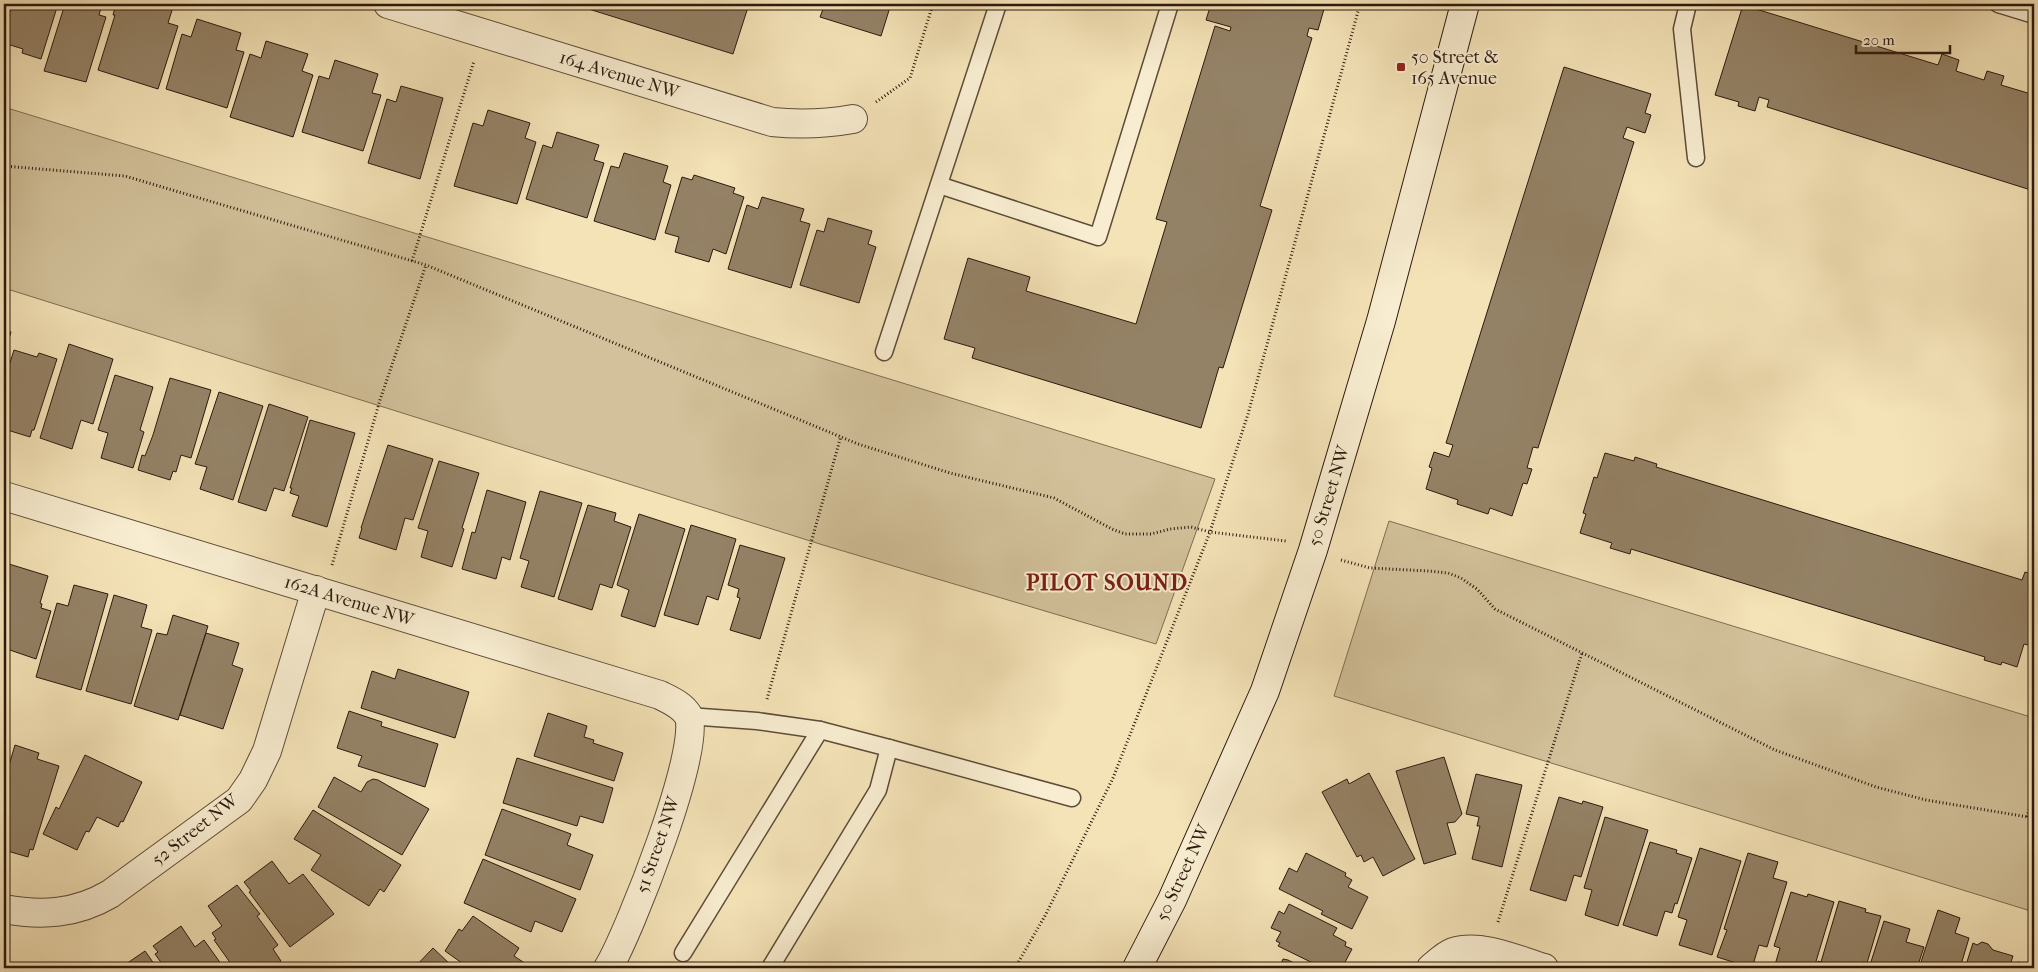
<svg xmlns="http://www.w3.org/2000/svg" width="2038" height="972" font-family="'IM FELL French Canon',serif">
  <style>
    .green { fill: #d2c19a; stroke: #7f6d54 }
    .building { fill: #948266; stroke: #2c190e }
    .lines { fill: none; stroke-linecap: round; stroke-linejoin: round }
    .lane-casing { stroke: #5e4c38; stroke-width: 19 }
    .street-casing { stroke: #5e4c38; stroke-width: 30 }
    .secondary-casing { stroke: #2c190e; stroke-width: 30 }
    .path { stroke: #2c190e; stroke-width: 3; stroke-dasharray: 1 2.5; stroke-linecap: butt }
    .lane { stroke: #f8edd0; stroke-width: 16 }
    .street { stroke: #f8edd0; stroke-width: 28 }
    .secondary { stroke: #f8edd0; stroke-width: 28 }
    .poi-dot { fill: #8f2418; stroke: #f8edd0; stroke-width: 2 }
    .labels { text-anchor: middle; dominant-baseline: central; stroke-width: 4; stroke-linejoin: round; paint-order: stroke }
    .poi-label { font-size: 18px; fill: #2c190e; stroke: #f8edd0; text-anchor: start }
    .street-label { font-size: 18px; fill: #2c190e; stroke: #f8edd0 }
    .district-label { font-size: 22px; font-weight: bold; letter-spacing: 1px; fill: #7a1f14; stroke: #f8edd0 }
  </style>
  <rect width="100%" height="100%" fill="#f4e3b7"/>
  <filter id="stains"><feTurbulence type="fractalNoise" baseFrequency=".004" numOctaves="4"/><feColorMatrix values="0 0 0 0 .2 0 0 0 0 .09 0 0 0 0 .02 0 0 0 .5 -.17"/></filter>
  <radialGradient id="worn" r=".72"><stop offset=".6" stop-color="#630" stop-opacity="0"/><stop offset="1" stop-color="#630" stop-opacity=".3"/></radialGradient>
  <!-- green -->
  <g class="green">
    <polygon points="4,107 1215,479 1156,644 823,545 4,288"/>
    <polygon points="1389,521 2034,718 2034,912 1334,696"/>
  </g>
  <!-- building -->
  <g class="building">
    <polygon points="12,4 58,4 41,59 22,53 23,49 4,43 4,31"/>
    <polygon points="65,4 102,4 99,15 106,17 86,82 44,71"/>
    <polygon points="116,4 162,4 173,7 168,23 178,26 158,89 98,70 115,15 113,15"/>
    <polygon points="580,4 749,4 733,54 579,6"/>
    <polygon points="825,4 891,4 881,36 820,17"/>
    <polygon points="1211,4 1308,4 1324,9 1318,30 1309,28 1307,36 1312,38 1260,206 1272,210 1223,368 1219,367 1201,428 972,358 975,348 944,339 968,258 1030,277 1026,291 1136,324 1167,222 1156,219 1215,26 1230,31 1231,27 1206,20"/>
    <polygon points="1743,5 1938,65 1942,54 1959,60 1956,71 1984,80 1987,71 2004,76 2001,85 2031,94 2034,83 2034,191 1767,107 1769,100 1759,97 1755,111 1738,106 1739,102 1715,95"/>
    <polygon points="197,19 241,33 236,50 244,52 227,108 166,89 182,34 191,37"/>
    <polygon points="266,41 308,54 302,71 313,75 293,137 230,117 250,54 261,58"/>
    <polygon points="335,60 378,74 372,93 381,95 363,151 302,132 319,76 329,79"/>
    <polygon points="1564,67 1651,94 1645,113 1651,115 1645,133 1627,127 1623,138 1634,142 1538,448 1533,447 1527,468 1532,469 1527,484 1523,483 1512,516 1490,508 1488,514 1457,504 1458,500 1426,489 1432,468 1429,467 1434,452 1449,457 1453,445 1446,443"/>
    <polygon points="401,86 443,98 420,179 368,163 387,99 396,102"/>
    <polygon points="488,110 530,123 525,138 536,142 517,204 454,186 473,123 483,126"/>
    <polygon points="557,132 599,145 594,160 604,163 587,218 526,199 543,145 552,148"/>
    <polygon points="624,153 668,166 663,182 671,185 655,240 594,221 611,166 619,168"/>
    <polygon points="694,175 735,188 733,193 744,197 726,254 713,249 709,262 675,252 679,237 665,233 682,177 692,180"/>
    <polygon points="762,197 804,209 800,221 810,224 791,288 728,269 747,205 758,209"/>
    <polygon points="828,218 872,231 868,244 876,247 859,303 800,285 817,230 824,232"/>
    <polygon points="4,329 11,332 4,356"/>
    <polygon points="69,344 113,359 93,424 81,420 72,449 40,438"/>
    <polygon points="14,350 37,357 39,353 57,359 34,430 32,430 30,437 4,429 4,419 8,405 4,403 4,382"/>
    <polygon points="115,375 153,387 140,430 144,432 133,468 101,458 108,433 98,430"/>
    <polygon points="170,378 211,390 191,458 181,455 176,472 173,471 170,480 138,470 142,455 145,456 153,435"/>
    <polygon points="219,392 263,406 233,500 200,489 207,467 195,464"/>
    <polygon points="269,404 308,417 284,491 274,488 266,511 238,502"/>
    <polygon points="310,420 355,433 327,527 292,516 299,496 290,493 292,488 290,488"/>
    <polygon points="388,445 433,459 413,520 405,518 396,550 359,538 362,528 361,528"/>
    <polygon points="1605,453 1634,461 1635,457 1657,464 1656,467 2022,580 2025,572 2034,575 2034,623 2028,645 2024,644 2017,667 2002,662 2001,665 1984,660 1985,657 1631,549 1630,554 1610,548 1612,543 1580,533 1586,514 1583,513 1594,477 1597,478"/>
    <polygon points="439,461 479,473 462,528 464,529 452,567 421,557 428,531 418,528"/>
    <polygon points="487,490 526,502 510,560 502,557 496,579 462,569 472,532 475,533"/>
    <polygon points="540,491 582,503 554,597 521,587 529,561 520,558"/>
    <polygon points="588,505 616,513 614,521 631,527 612,588 600,584 592,610 558,599"/>
    <polygon points="639,514 685,529 655,627 621,616 629,590 617,585"/>
    <polygon points="691,525 736,539 718,600 707,596 698,625 664,615"/>
    <polygon points="740,545 785,558 760,639 730,630 740,598 737,597 739,589 728,585"/>
    <polygon points="9,564 48,576 40,603 42,604 41,608 51,611 36,659 4,648 4,613 7,604 4,603 4,581"/>
    <polygon points="74,585 108,594 81,690 36,677 57,603 68,606"/>
    <polygon points="114,595 147,605 141,627 152,630 131,704 86,691"/>
    <polygon points="173,615 208,626 178,720 134,706 157,633 167,635"/>
    <polygon points="206,633 239,643 232,665 243,669 223,729 180,715"/>
    <polygon points="398,669 469,692 455,738 361,708 372,671 395,679"/>
    <polygon points="349,711 382,722 381,726 438,744 425,787 358,766 362,756 337,748"/>
    <polygon points="548,713 587,726 584,737 594,740 593,743 623,753 614,781 534,756"/>
    <polygon points="15,745 39,753 37,759 59,766 33,850 30,849 28,857 4,850 4,782"/>
    <polygon points="85,755 142,782 123,822 121,821 118,827 97,817 89,832 86,831 77,850 43,834 56,807 59,809"/>
    <polygon points="1444,757 1462,814 1455,822 1447,823 1456,854 1424,864 1396,771"/>
    <polygon points="517,758 613,788 603,823 580,816 577,826 503,803"/>
    <polygon points="1369,773 1415,859 1383,876 1373,857 1364,862 1361,855 1357,857 1322,792 1347,779 1349,784"/>
    <polygon points="1476,774 1522,785 1502,867 1472,859 1480,826 1477,826 1479,817 1466,814"/>
    <polygon points="334,777 361,792 367,782 373,779 378,780 429,809 402,855 318,807"/>
    <polygon points="1559,797 1582,804 1583,801 1603,807 1581,877 1574,875 1566,901 1530,890"/>
    <polygon points="502,809 571,834 567,845 593,855 580,890 485,855"/>
    <polygon points="313,810 401,865 384,892 380,889 369,906 311,870 321,855 294,839"/>
    <polygon points="1605,817 1648,830 1618,926 1585,915 1592,890 1584,888"/>
    <polygon points="1650,842 1677,850 1676,853 1692,858 1677,904 1675,903 1672,913 1665,911 1657,936 1623,925"/>
    <polygon points="1700,848 1741,861 1712,955 1679,945 1687,920 1678,917"/>
    <polygon points="1306,853 1346,873 1345,876 1352,880 1348,887 1368,897 1352,929 1321,914 1323,911 1279,889 1289,868 1297,872"/>
    <polygon points="1748,853 1778,862 1773,878 1787,882 1767,947 1759,945 1752,968 1717,957 1727,930 1724,929"/>
    <polygon points="483,859 576,899 562,932 535,921 531,932 464,903"/>
    <polygon points="272,861 289,884 303,874 334,914 290,947 249,892 251,891 244,882"/>
    <polygon points="237,885 260,914 257,916 278,945 273,949 281,961 271,968 259,968 254,962 245,968 234,968 214,940 216,939 212,933 222,926 208,906"/>
    <polygon points="1791,892 1807,897 1808,894 1834,902 1814,968 1774,968 1780,948 1774,946"/>
    <polygon points="1839,901 1866,909 1865,912 1881,916 1867,963 1863,962 1862,968 1816,968 1818,961 1821,962"/>
    <polygon points="1289,904 1337,928 1333,935 1346,942 1345,946 1352,949 1342,968 1323,968 1278,946 1280,943 1276,941 1281,932 1271,928 1279,911 1284,914"/>
    <polygon points="1938,910 1960,918 1955,933 1969,938 1960,968 1919,968"/>
    <polygon points="473,916 519,948 514,956 532,968 469,968 445,951 459,929 462,931"/>
    <polygon points="1884,921 1910,929 1906,942 1924,947 1917,968 1869,968"/>
    <polygon points="181,926 195,947 204,940 224,968 165,968 155,954 158,952 153,946"/>
    <polygon points="1982,942 1988,944 1993,950 2013,956 2009,968 1965,968 1973,943 1977,945"/>
    <polygon points="433,948 454,968 414,968"/>
    <polygon points="145,951 157,968 120,968"/>
    <polygon points="1283,959 1288,960 1304,968 1279,968"/>
    <polygon points="2018,962 2034,967 2034,968 2015,968"/>
  </g>
  <g class="lines">
    <defs>
      <g id="lane">
        <polyline points="1688,4 1682,29 1696,158"/>
        <polyline points="1998,4 2034,15"/>
        <polyline points="939,185 1098,237 1170,4"/>
        <polyline points="884,352 998,4"/>
        <polyline points="688,716 757,721 820,730 889,748 878,790 770,968"/>
        <polyline points="889,748 1072,798"/>
        <polyline points="683,953 820,730"/>
      </g>
      <g id="street">
        <path d="M388 4 772 122C801 125 825 124 853 119"/>
        <path d="M4 496 660 695C670 700 682 705 688 715 704 744 628 936 608 968"/>
        <path d="M4 909C42 916 76 914 110 894L239 800 253 780 267 751 316 590"/>
        <path d="M1431 968C1437 963 1445 955 1453 952 1482 943 1517 960 1544 968"/>
      </g>
      <polyline id="secondary" points="1137,968 1172,900 1265,691 1313,550 1381,321 1465,4"/>
    </defs>
    <!-- lane casing -->
    <use href="#lane" class="lane-casing"/>
    <!-- street casing -->
    <use href="#street" class="street-casing"/>
    <!-- secondary casing -->
    <use href="#secondary" class="secondary-casing"/>
    <!-- path -->
    <g class="path">
      <polyline points="876,102 910,78 933,4"/>
      <polyline points="4,166 125,176 426,265 858,444 950,473 1054,498 1112,529 1125,534 1151,534 1170,529 1191,527 1210,532 1286,541"/>
      <polyline points="412,261 474,61"/>
      <polyline points="1341,560 1370,568 1429,571 1448,573 1461,578 1477,589 1495,609 1775,750 1876,787 1926,800 2034,818"/>
      <polyline points="332,565 380,400 426,265"/>
      <polyline points="767,699 841,436"/>
      <polyline points="2027,817 2034,793"/>
      <polyline points="1498,922 1582,653"/>
      <polyline points="1015,968 1046,914 1113,778 1210,532 1248,414 1360,4"/>
    </g>
    <!-- lane -->
    <use href="#lane" class="lane"/>
    <!-- street -->
    <use href="#street" class="street"/>
    <!-- secondary -->
    <use href="#secondary" class="secondary"/>
  </g>
  <!-- markers -->
  <rect class="poi-dot" x="1396" y="62" width="10" height="10" rx="2.5"/>
  <g class="labels">
    <!-- poi labels -->
    <g class="poi-label">
      <text x="1411" y="57">50 Street &amp;<tspan x="1411" dy="21">165 Avenue</tspan></text>
    </g>
    <!-- street labels -->
    <g class="street-label">
      <text transform="translate(619 75) rotate(17)">164 Avenue NW</text>
      <text transform="translate(1329 496) rotate(-73)">50 Street NW</text>
      <text transform="translate(349 601) rotate(17)">162A Avenue NW</text>
      <text transform="translate(195 830) rotate(-38)">52 Street NW</text>
      <text transform="translate(658 845) rotate(-71)">51 Street NW</text>
      <text transform="translate(1183 873) rotate(-65)">50 Street NW</text>
    </g>
    <!-- district labels -->
    <g class="district-label">
      <text x="1107" y="583">PILOT SOUND</text>
    </g>
  </g>
  <!-- margin -->
  <rect width="2038" height="972" fill="none" stroke="#f4e3b7" stroke-width="20"/>
  <rect x="5" y="5" width="2028" height="962" fill="none" stroke="#2c190e" stroke-width="2.5"/>
  <rect x="10" y="10" width="2018" height="952" fill="none" stroke="#2c190e"/>
  <!-- scale -->
  <path d="M1856 45v8h94v-8" fill="none" stroke="#2c190e" stroke-width="2.5"/>
  <text x="1863" y="45" font-size="15" fill="#2c190e" stroke="#f8edd0" stroke-width="4" paint-order="stroke">20 m</text>
  <rect width="100%" height="100%" filter="url(#stains)"/>
  <rect width="100%" height="100%" fill="url(#worn)"/>
</svg>
